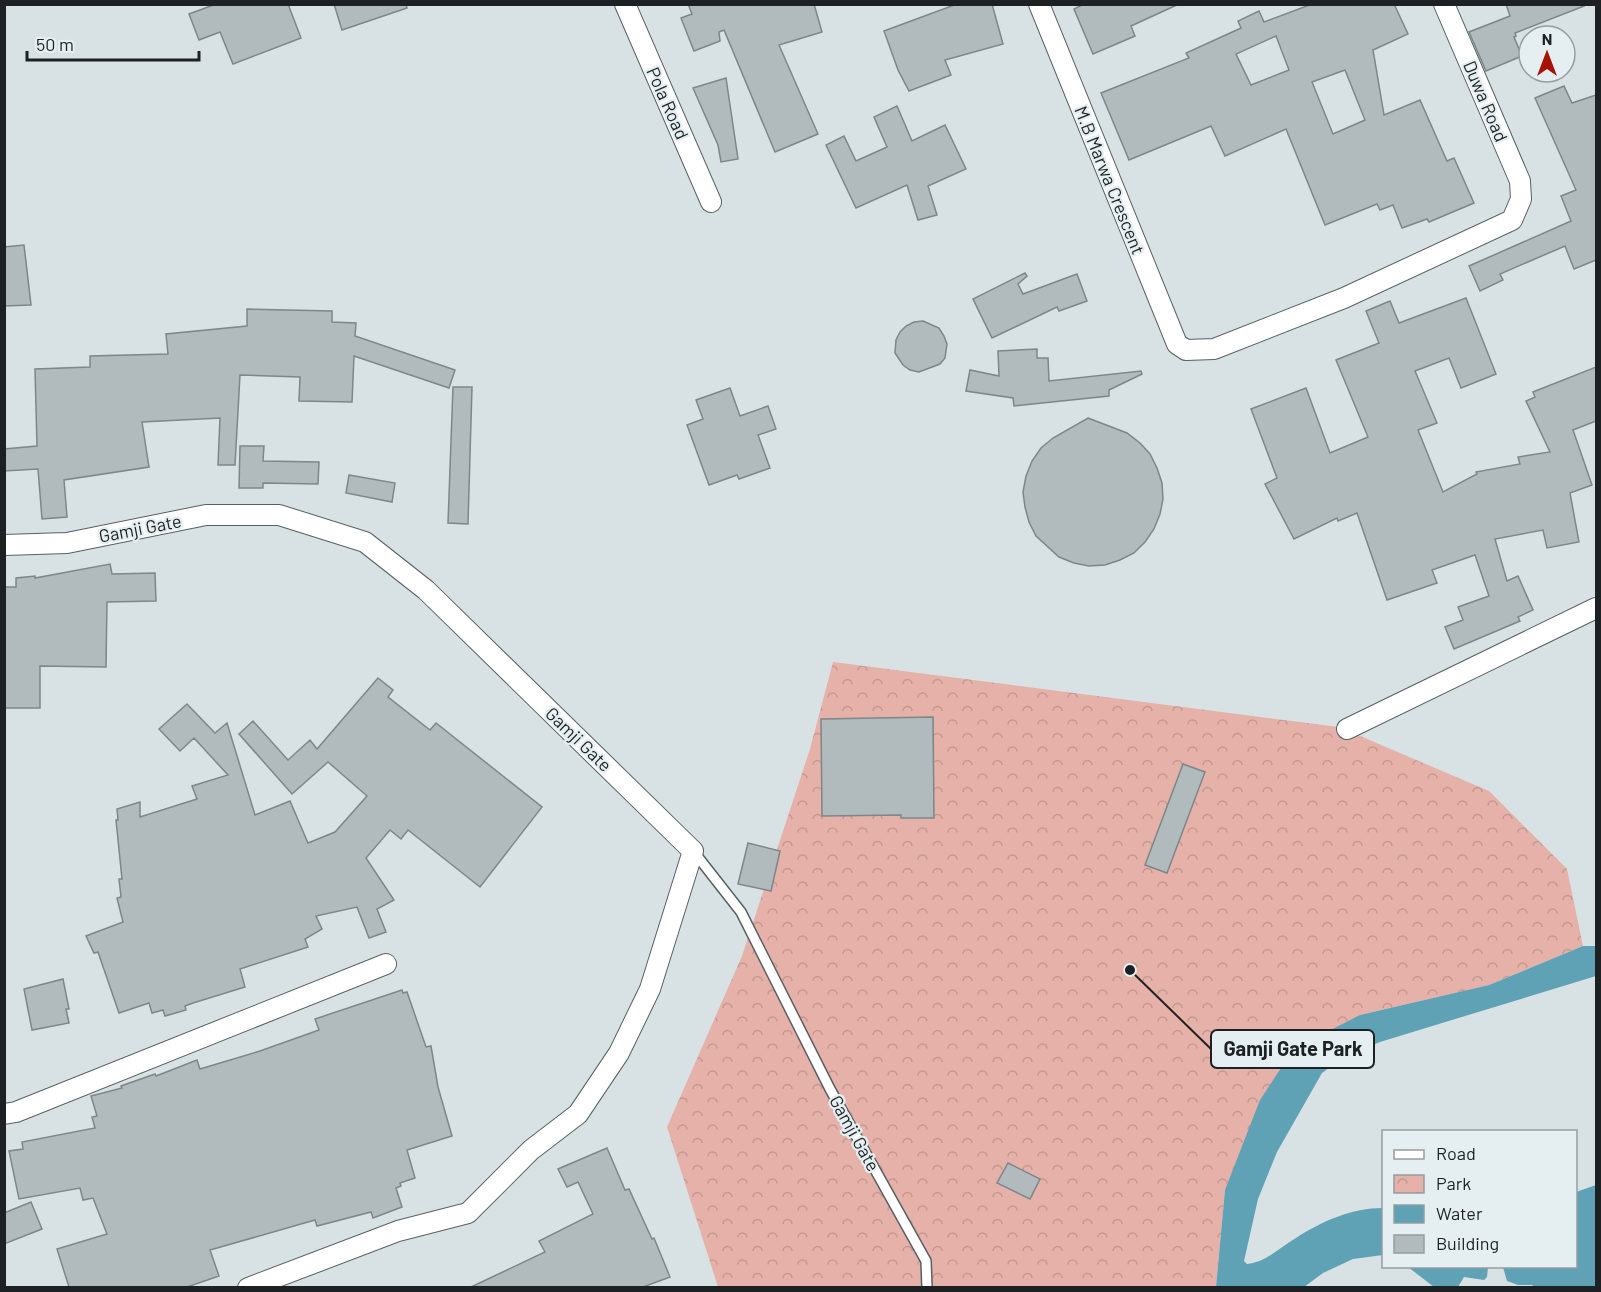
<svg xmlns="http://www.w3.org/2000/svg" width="1601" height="1292" font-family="Barlow,sans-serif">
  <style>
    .park { fill: url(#park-crowns) }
    .water { fill: #5fa2b5 }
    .building { fill: #b1bbbe; stroke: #7d8689; stroke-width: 1.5; fill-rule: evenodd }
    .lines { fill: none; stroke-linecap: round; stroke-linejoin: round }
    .lane-casing { stroke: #586063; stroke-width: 12 }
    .street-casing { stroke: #586063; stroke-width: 22 }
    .lane { stroke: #fff; stroke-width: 9 }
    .street { stroke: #fff; stroke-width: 20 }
    .labels { text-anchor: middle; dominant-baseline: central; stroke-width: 4.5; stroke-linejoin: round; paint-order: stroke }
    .street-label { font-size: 18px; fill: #1e2123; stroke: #e5eff2 }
    .leader { fill: none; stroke: #1e2123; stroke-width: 2 }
    .callout-dot { fill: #1e2123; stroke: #e5eff2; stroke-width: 2 }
    .callout { fill: #e5eff2; stroke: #1e2123; stroke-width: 2 }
    .callout-label { font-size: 20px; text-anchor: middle; font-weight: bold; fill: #1e2123 }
  </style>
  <defs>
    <pattern id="park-crowns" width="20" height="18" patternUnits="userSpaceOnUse" patternTransform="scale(1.5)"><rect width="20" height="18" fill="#e5b1a8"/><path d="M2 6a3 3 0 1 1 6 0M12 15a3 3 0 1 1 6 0" fill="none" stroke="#c49890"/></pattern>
  </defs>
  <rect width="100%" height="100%" fill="#d8e2e5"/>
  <!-- park -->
  <polygon class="park" points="833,662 1339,727 1489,791 1567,869 1583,946 1489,985 1360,1015 1225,1190 1216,1287 718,1287 667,1127 742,956 810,749"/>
  <!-- water -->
  <g class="water">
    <path d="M1583 946H1596V976L1380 1042 1344 1057 1322 1073 1277 1152 1258 1199 1244 1261 1247 1264C1266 1262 1279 1248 1296 1238 1322 1221 1352 1208 1383 1208V1255L1353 1259 1323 1273 1304 1287H1216L1225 1190 1260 1100 1283 1065 1309 1041 1360 1015 1489 985Z"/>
    <polygon points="1596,1185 1596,1287 1534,1287 1532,1285 1518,1285 1507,1281 1503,1267 1576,1266 1576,1192"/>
    <polygon points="1488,1267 1487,1277 1484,1280 1464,1277 1458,1287 1434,1287 1408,1267"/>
  </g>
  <!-- building -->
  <g class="building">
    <polygon points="216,4 288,4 301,38 233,64 220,32 199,40 189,14"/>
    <polygon points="334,4 406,4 407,8 342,30"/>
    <polygon points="688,4 814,4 822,32 779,45 818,134 775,152 724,30 719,32 720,41 694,51 681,18 692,14"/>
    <polygon points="957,4 992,4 1003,44 945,60 951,75 909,91 898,70 884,31"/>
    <polygon points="1084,4 1179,4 1131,26 1135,36 1093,54 1074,9"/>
    <path d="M1312 4H1394L1408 34 1373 50 1384 115 1420 100 1447 161 1454 158 1474 203 1429 222 1427 219 1402 228 1393 205 1380 210 1377 204 1325 225 1286 129 1225 156 1211 126 1129 160 1101 93 1189 58 1186 53 1241 28 1238 21 1259 11 1264 22ZM1276 36 1289 70 1251 85 1236 54ZM1345 70 1365 120 1333 134 1312 82Z"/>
    <polygon points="1506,4 1583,4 1584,6 1515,33 1516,36 1514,37 1522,56 1486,71 1469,32 1510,16"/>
    <polygon points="726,78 738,159 721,162 718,145 693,88"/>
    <polygon points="1564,86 1572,103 1596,95 1596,260 1574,269 1565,246 1500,274 1503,280 1480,291 1469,266 1571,221 1561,196 1576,190 1535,98"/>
    <polygon points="897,106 912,141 945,125 966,169 928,186 937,215 918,220 907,185 856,208 826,145 844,136 856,161 887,147 874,117"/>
    <polygon points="24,245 31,305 4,306 4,247"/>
    <polygon points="1025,273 1027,276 1018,284 1023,294 1077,274 1087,301 1059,311 1057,307 992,338 973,299"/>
    <polygon points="1466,298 1496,374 1461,388 1449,358 1415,371 1437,423 1418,430 1443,492 1477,474 1476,472 1520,464 1518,457 1550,452 1526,401 1535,397 1533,392 1596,367 1596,421 1573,430 1592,485 1570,493 1579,542 1547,548 1543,530 1495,539 1507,581 1518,576 1533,610 1518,617 1520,621 1454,649 1445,627 1463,620 1458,607 1489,596 1475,555 1432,570 1437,583 1387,600 1357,513 1338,521 1337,518 1294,539 1265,484 1277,478 1251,409 1306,388 1330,453 1368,437 1336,360 1379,343 1366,311 1390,301 1399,323"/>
    <polygon points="247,309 332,311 332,322 356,323 355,336 455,370 449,388 354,356 352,402 299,401 300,377 240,375 235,465 218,465 220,418 142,422 149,467 64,480 67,517 42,519 38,469 4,471 4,449 37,446 35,369 90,367 90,356 168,354 166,334 247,326"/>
    <polygon points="923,321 939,328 944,336 947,344 945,358 940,364 919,372 910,370 903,365 895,353 896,340 900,332 906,326 914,322"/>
    <polygon points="1037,349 1037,358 1048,358 1049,381 1141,371 1142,374 1109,390 1109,396 1014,406 1013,398 966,391 970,370 999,376 998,351"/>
    <polygon points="453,387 472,387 468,524 448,523"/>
    <polygon points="730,388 740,416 768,406 776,429 758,435 770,468 739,479 737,475 709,485 687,425 703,419 696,400"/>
    <polygon points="1088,418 1127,433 1140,443 1150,454 1157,468 1162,483 1163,499 1160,514 1154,529 1145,542 1134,553 1120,560 1105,565 1089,566 1074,563 1059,557 1036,536 1029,522 1025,507 1023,492 1026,476 1032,461 1041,448 1053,438"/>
    <polygon points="240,446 264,446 263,461 319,462 318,484 263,483 263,488 239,488"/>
    <polygon points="349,475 395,483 392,502 346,493"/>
    <polygon points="110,564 112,574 155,573 156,601 107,602 106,667 40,666 40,708 4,708 4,587 16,587 16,578 35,576 35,578"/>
    <polygon points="378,678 393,690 388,697 430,730 436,723 542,807 480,887 408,830 401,839 390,830 366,858 394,900 377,909 386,932 369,938 357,907 316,916 322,929 305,939 308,947 240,969 245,987 193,1003 185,1006 186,1010 165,1016 163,1010 152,1013 149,1003 119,1013 98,952 94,953 86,936 123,922 117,898 121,897 119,879 122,879 116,820 118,820 117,809 140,802 140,817 197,799 192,786 228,775 194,738 180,751 159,729 187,704 215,733 227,723 255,815 290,801 308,843 335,832 367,796 328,762 292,794 239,734 253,721 288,760 310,740 317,749"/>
    <polygon points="933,717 934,818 901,818 901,815 822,816 821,719"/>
    <polygon points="1183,764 1205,772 1167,873 1145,865"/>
    <polygon points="748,843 780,851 771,891 738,884"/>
    <polygon points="63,979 69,1009 66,1009 69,1023 32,1030 24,989"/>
    <polygon points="402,990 403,993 407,992 426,1047 431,1046 438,1087 452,1136 407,1150 415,1178 400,1183 401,1186 396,1188 402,1207 373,1218 371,1212 317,1226 315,1220 210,1250 219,1276 187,1287 69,1287 57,1249 107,1234 93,1198 83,1200 80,1188 19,1199 9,1151 23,1149 22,1142 95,1128 92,1117 97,1116 91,1096 122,1088 121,1086 155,1074 156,1076 197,1060 200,1069 260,1051 319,1030 315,1019"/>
    <polygon points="607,1148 625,1190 629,1189 652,1239 654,1238 670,1277 643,1287 471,1287 545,1252 539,1241 593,1214 578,1182 567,1187 558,1169"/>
    <polygon points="1008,1163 1040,1179 1030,1199 997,1183"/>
    <polygon points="31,1202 42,1229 4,1244 4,1213"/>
  </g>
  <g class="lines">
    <defs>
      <polyline id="lane" points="694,852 741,912 830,1089 926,1261 927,1288"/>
      <g id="street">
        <polyline points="625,4 711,202"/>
        <polyline points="1039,4 1177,344 1186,350 1214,349 1344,298 1512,220 1521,199 1520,181 1444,4"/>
        <polyline points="4,545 67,543 206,515 279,515 365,542 426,590 693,851 650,989 619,1053 578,1114 531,1150 468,1213 398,1231 248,1288"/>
        <polyline points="1347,729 1596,608"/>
        <polyline points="4,1114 16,1112 386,964"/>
      </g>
    </defs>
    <!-- lane casing -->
    <use href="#lane" class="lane-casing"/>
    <!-- street casing -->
    <use href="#street" class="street-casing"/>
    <!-- lane -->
    <use href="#lane" class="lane"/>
    <!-- street -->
    <use href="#street" class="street"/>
  </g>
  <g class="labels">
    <!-- street labels -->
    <g class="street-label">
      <text transform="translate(1486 101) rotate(67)">Duwa Road</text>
      <text transform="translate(668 103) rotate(66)">Pola Road</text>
      <text transform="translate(1110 180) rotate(68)">M.B Marwa Crescent</text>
      <text transform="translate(140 528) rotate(-11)">Gamji Gate</text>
      <text transform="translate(579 739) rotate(44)">Gamji Gate</text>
      <text transform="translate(855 1133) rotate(61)">Gamji Gate</text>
    </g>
  </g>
  <!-- callouts -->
  <path class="leader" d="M1130 970L1211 1049"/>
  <circle class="callout-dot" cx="1130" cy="970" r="6"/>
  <rect class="callout" x="1211" y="1030" width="163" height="38" rx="6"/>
  <g class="callout-label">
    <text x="1293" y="1056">Gamji Gate Park</text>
  </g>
  <!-- border -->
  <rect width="1601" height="1292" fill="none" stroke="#1e2123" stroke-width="12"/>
  <!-- legend -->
  <rect x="1382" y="1130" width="195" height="138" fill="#e5eff2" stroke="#959d9f" stroke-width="1.5"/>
  <rect x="1394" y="1150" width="30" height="9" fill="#ffffff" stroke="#959d9f" stroke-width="1.5"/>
  <text x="1436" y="1160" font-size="18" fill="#1e2123">Road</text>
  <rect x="1394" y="1175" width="30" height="18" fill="url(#park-crowns)" stroke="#959d9f" stroke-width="1.5"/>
  <text x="1436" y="1190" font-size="18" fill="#1e2123">Park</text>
  <rect x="1394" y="1205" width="30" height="18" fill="#5fa2b5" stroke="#959d9f" stroke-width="1.5"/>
  <text x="1436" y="1220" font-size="18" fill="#1e2123">Water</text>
  <rect x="1394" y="1235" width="30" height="18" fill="#b1bbbe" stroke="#959d9f" stroke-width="1.5"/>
  <text x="1436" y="1250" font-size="18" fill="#1e2123">Building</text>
  <!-- north arrow -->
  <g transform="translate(1547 54)"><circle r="28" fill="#e5eff2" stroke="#959d9f" stroke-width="1.5"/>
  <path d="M0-4.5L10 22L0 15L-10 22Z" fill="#a61305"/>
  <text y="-9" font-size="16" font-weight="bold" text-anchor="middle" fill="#1e2123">N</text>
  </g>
  <!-- scale -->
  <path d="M27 51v9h172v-9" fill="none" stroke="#1e2123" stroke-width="3"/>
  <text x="36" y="51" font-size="18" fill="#1e2123" stroke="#e5eff2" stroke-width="4.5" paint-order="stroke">50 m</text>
</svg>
